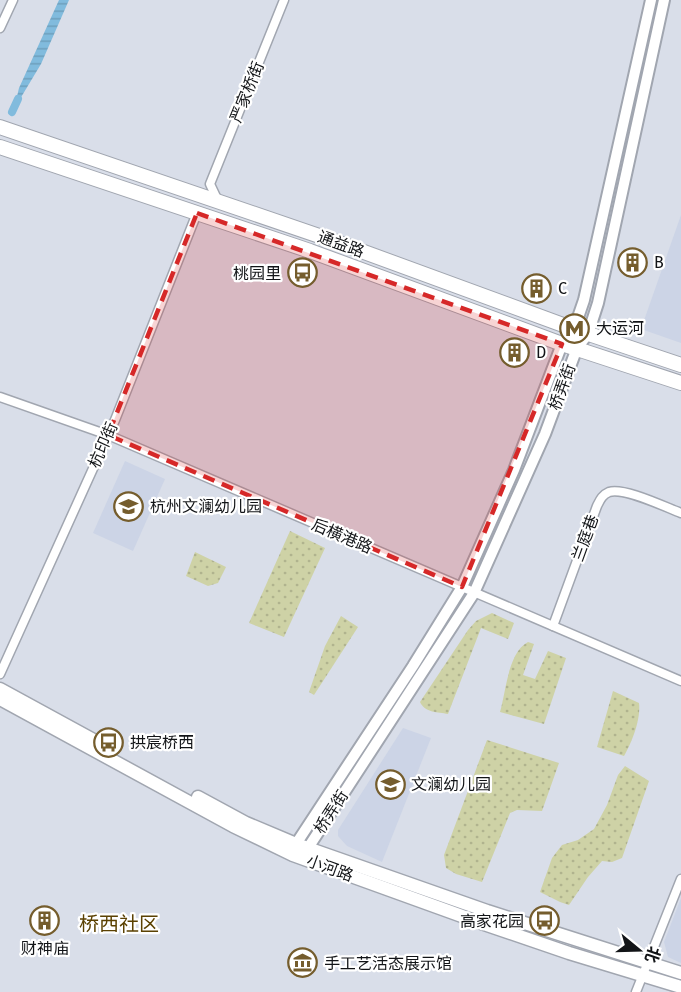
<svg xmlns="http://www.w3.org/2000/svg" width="681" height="992" font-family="'Fira Sans','Noto Sans SC',sans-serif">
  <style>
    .built { fill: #ccd4e6 }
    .grass { fill: url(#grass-dots) }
    .water { fill: url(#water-rules) }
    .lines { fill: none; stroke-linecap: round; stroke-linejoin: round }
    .canal { stroke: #81bbdd; stroke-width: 8 }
    .minor-casing { stroke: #a1a6b0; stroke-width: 11 }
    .tertiary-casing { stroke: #a1a6b0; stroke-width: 14 }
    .secondary-casing { stroke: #a1a6b0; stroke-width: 15 }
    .primary-casing { stroke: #a1a6b0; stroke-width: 16 }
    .minor { stroke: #fff; stroke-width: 8 }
    .tertiary { stroke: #fff; stroke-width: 10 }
    .secondary { stroke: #fff; stroke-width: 12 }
    .primary { stroke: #fff; stroke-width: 14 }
    .marked { fill: #d62828; fill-opacity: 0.2; stroke: #d62828; stroke-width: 4.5; stroke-dasharray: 12 8; stroke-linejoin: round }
    .labels { text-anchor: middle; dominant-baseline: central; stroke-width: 4.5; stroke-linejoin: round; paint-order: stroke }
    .street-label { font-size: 16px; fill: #121417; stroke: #fff }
    .poi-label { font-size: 16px; fill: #121417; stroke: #fff; text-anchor: start }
    .quarter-label { font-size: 20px; fill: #5b4102; stroke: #fff }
  </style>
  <defs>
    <pattern id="grass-dots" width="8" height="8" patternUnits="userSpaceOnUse" patternTransform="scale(1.5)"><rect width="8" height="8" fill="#ced2a6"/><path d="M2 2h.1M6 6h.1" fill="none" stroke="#b0b38e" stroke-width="1.8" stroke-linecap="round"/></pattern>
    <pattern id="water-rules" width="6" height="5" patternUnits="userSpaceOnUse" patternTransform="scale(1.5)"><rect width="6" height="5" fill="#81bbdd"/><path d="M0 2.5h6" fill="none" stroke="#6ea0bd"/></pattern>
  </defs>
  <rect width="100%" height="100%" fill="#d9dee9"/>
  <!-- built -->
  <g class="built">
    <polygon points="681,215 681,343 641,329"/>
    <polygon points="125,461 165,479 133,551 93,533"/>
    <polygon points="403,728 431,738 382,862 347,846 338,836 338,830"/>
    <polygon points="681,898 681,963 668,957 664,942"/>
  </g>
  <!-- grass -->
  <g class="grass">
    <polygon points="290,531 325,548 284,637 249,623"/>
    <polygon points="195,552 226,567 218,583 208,586 186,576"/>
    <path d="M492 613 514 623 508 639 481 628 448 714C438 712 425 713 420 702L468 630 476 621Z"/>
    <polygon points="341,616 358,627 314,695 309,692 325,646"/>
    <path d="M528 642 534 644 523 675 535 679 548 651 566 658 544 724 500 712C506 692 508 652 528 642Z"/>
    <path d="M613 691 639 703C641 719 632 742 624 756L597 747Z"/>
    <polygon points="487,740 559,763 542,811 517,810 510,813 482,882 456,874 446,868 444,855"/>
    <polygon points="625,766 649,781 622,858 612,862 602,861 588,877 569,905 560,902 540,892 552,858 562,845 578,840 594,829 607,805 618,775"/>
  </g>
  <!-- water -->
  <polygon class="water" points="59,0 69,0 41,64 14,109 19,88"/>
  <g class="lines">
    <!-- canal -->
    <polyline class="canal" points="12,112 18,99"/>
    <defs>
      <g id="minor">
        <polyline points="0,28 13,0"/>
        <polyline points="218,201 210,184 284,0"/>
        <polyline points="0,397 108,435 681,681"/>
        <path d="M553 626 597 506C600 500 602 495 609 492 624 487 665 507 681 513"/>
        <polyline points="0,674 115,420 197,213"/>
        <polyline points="636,992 681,879"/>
      </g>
      <g id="tertiary">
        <polyline points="301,851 308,848 474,593 545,434 577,348 588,334 598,303 664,0"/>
        <polyline points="294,852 296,844 413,666 462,587 514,470 562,344 574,329 584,300 651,0"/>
      </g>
      <g id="secondary">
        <polyline points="0,689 99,743"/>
        <polyline points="0,699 233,826 293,855 484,924 569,953 681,987"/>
        <polyline points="198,797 246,823 296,844 487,911 681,973"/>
      </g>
      <g id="primary">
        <polyline points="0,127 334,241 574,329 681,365"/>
        <polyline points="0,147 310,251 562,344 681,383"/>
      </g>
    </defs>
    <!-- minor casing -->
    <use href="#minor" class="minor-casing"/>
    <!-- tertiary casing -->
    <use href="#tertiary" class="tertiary-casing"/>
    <!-- secondary casing -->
    <use href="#secondary" class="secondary-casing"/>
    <!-- primary casing -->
    <use href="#primary" class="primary-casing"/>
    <!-- minor -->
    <use href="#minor" class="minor"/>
    <!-- tertiary -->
    <use href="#tertiary" class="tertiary"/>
    <!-- secondary -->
    <use href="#secondary" class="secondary"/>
    <!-- primary -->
    <use href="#primary" class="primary"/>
  </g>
  <!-- marked area -->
  <path class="marked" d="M197 213 562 344 462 587 108 435Z"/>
  <!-- icons -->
  <defs>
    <symbol id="building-ring" viewBox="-11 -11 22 22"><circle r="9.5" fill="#fff" stroke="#755d2d" stroke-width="1.5"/><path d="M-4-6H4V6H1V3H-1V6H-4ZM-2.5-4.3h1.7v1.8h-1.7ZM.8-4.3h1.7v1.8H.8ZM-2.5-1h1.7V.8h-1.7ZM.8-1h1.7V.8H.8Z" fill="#755d2d"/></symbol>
    <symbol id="bus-ring" viewBox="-11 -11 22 22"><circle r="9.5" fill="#fff" stroke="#755d2d" stroke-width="1.5"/><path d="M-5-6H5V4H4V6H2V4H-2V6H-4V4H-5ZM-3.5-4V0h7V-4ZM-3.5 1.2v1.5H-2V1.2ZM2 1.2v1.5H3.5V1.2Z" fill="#755d2d"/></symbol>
    <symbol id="metro-ring" viewBox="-11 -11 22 22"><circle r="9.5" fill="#fff" stroke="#755d2d" stroke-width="1.5"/><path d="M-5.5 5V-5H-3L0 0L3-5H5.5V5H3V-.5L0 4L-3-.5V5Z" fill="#755d2d"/></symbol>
    <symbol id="school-ring" viewBox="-11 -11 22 22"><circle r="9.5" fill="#fff" stroke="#755d2d" stroke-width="1.5"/><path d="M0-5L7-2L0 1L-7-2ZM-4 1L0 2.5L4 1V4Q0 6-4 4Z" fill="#755d2d"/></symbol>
    <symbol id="museum-ring" viewBox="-11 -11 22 22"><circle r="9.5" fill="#fff" stroke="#755d2d" stroke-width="1.5"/><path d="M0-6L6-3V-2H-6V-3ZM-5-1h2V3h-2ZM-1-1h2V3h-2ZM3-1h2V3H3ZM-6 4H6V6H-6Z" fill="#755d2d"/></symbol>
  </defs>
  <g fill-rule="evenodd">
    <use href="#building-ring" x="616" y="246" width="33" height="33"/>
    <use href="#bus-ring" x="286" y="256" width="33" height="33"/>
    <use href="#building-ring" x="520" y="272" width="33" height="33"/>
    <use href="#metro-ring" x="558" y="312" width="33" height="33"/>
    <use href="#building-ring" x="498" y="336" width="33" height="33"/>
    <use href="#school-ring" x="112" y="490" width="33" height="33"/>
    <use href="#bus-ring" x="92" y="726" width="33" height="33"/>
    <use href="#school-ring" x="374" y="768" width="33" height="33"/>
    <use href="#building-ring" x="28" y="904" width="33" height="33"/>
    <use href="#bus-ring" x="528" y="904" width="33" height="33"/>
    <use href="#museum-ring" x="286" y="946" width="33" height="33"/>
  </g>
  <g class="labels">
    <!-- street labels -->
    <g class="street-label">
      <text transform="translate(247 92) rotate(-68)">严家桥街</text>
      <text transform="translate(341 244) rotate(20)">通益路</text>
      <text transform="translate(562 387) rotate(-70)">桥弄街</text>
      <text transform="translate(103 445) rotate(-66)">杭印街</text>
      <text transform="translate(342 536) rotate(23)">后横港路</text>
      <text transform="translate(585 538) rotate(-70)">兰庭巷</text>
      <text transform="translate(331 812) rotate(-57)">桥弄街</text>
      <text transform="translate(330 868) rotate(20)">小河路</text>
    </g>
    <!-- poi labels -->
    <g class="poi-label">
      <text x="654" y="262">B</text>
      <text x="281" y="273" text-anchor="end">桃园里</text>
      <text x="558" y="288">C</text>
      <text x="596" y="328">大运河</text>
      <text x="536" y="352">D</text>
      <text x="150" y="506">杭州文澜幼儿园</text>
      <text x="130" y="742">拱宸桥西</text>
      <text x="411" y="784">文澜幼儿园</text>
      <text x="524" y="921" text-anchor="end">高家花园</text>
      <text x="45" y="948" text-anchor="middle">财神庙</text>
      <text x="324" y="963">手工艺活态展示馆</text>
    </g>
    <!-- quarter labels -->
    <g class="quarter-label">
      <text x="119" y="924">桥西社区</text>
    </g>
  </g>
  <!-- north arrow -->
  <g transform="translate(639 950) rotate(109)" stroke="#ffffff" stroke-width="4.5" paint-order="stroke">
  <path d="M0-4.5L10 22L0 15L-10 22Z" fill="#121417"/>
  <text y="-9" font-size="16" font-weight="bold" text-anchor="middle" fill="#121417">北</text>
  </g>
</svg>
